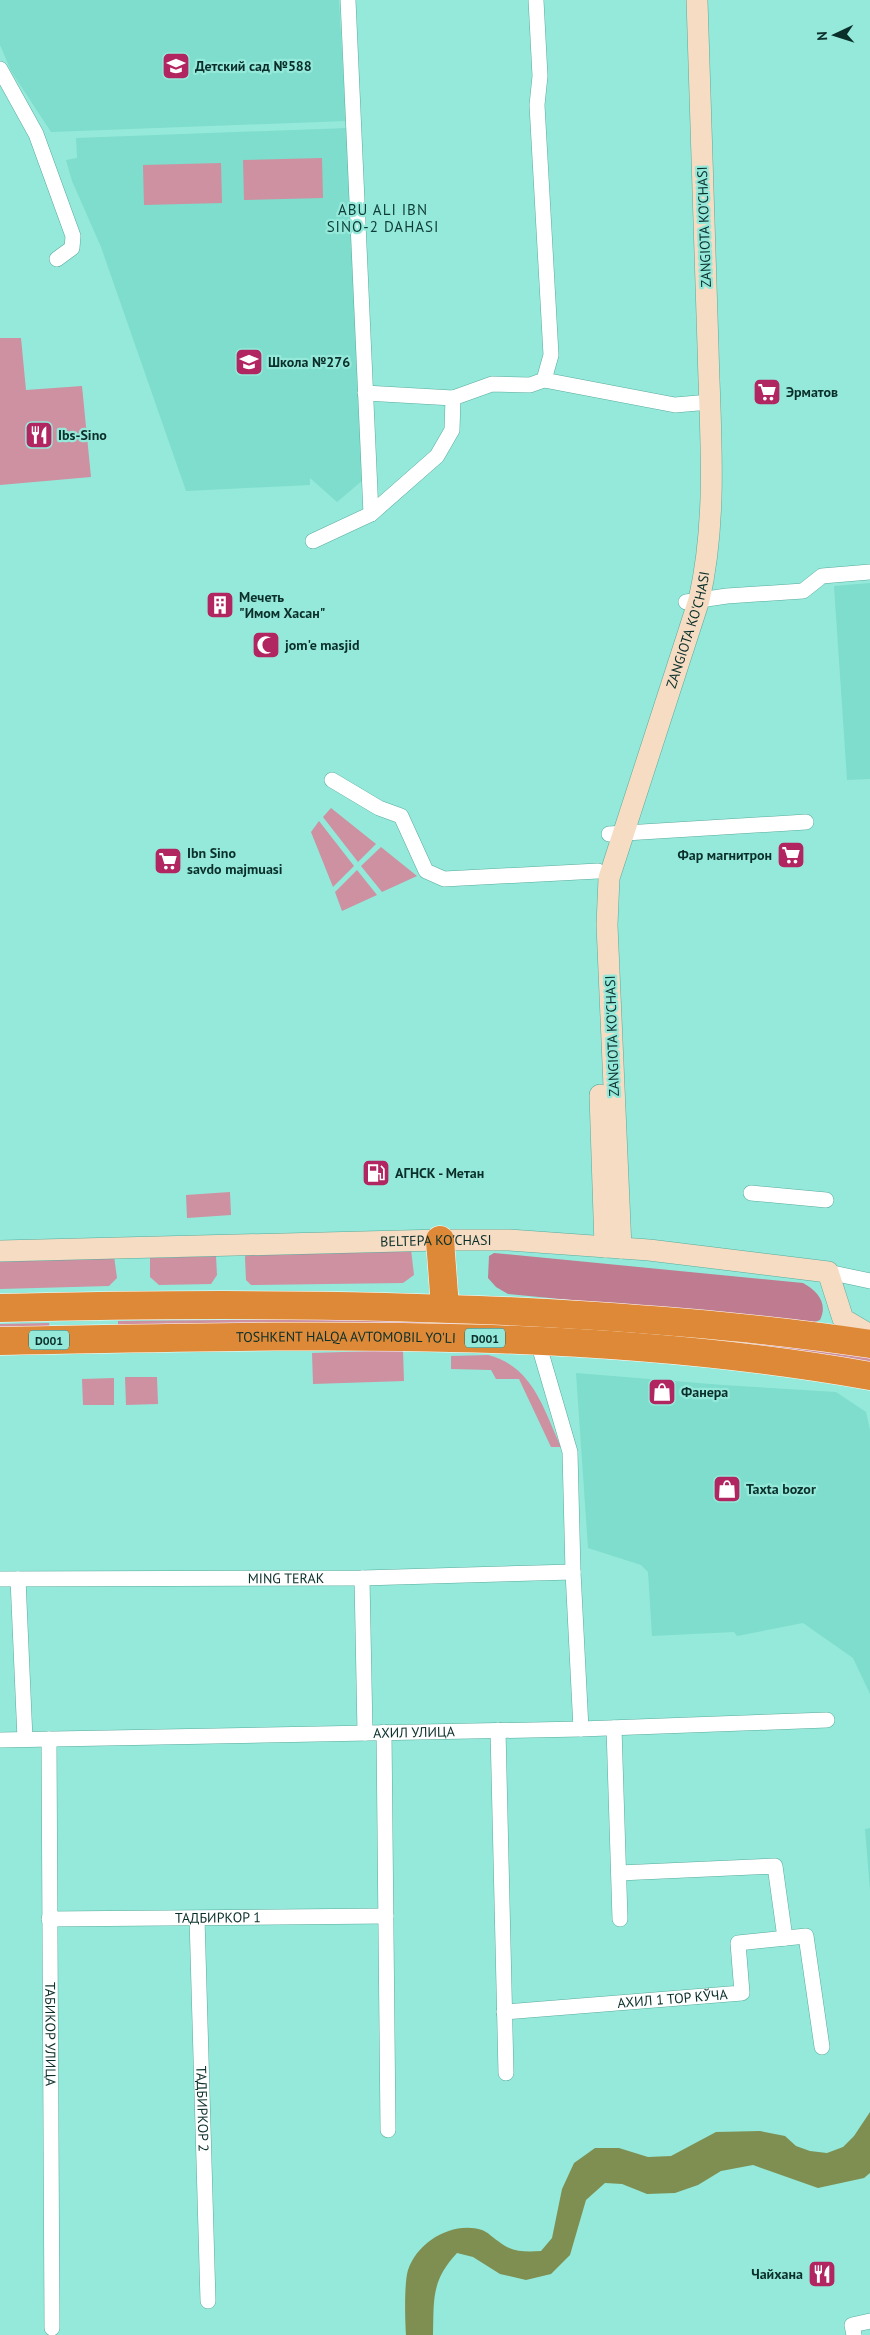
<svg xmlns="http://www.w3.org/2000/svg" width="870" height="2335" font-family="'PT Sans',sans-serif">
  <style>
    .built { fill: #7eddcc }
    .green { fill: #cd91a1 }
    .forest { fill: #bf7b8f }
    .water { fill: #7f8f51 }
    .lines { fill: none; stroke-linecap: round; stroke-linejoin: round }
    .street-casing { stroke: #57ac9d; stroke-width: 16 }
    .secondary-casing { stroke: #57ac9d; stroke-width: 22 }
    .highway-casing { stroke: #fff; stroke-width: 29 }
    .street { stroke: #fff; stroke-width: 15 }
    .secondary { stroke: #f5dcc3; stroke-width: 21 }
    .highway { stroke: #dd8938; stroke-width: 28 }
    .labels { text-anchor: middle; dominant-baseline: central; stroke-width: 4.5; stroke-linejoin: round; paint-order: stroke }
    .shield { fill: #95e9da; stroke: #34675f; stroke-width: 1 }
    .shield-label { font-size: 12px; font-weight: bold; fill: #0a2f2a }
    .poi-label { font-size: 14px; font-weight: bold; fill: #0a2f2a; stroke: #95e9da; text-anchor: start }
    .street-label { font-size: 14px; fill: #0a2f2a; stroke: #95e9da }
    .neighbourhood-label { font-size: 15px; letter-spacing: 1px; fill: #0d3d36; stroke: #95e9da }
  </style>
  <rect width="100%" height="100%" fill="#95e9da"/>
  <!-- built -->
  <g class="built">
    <polygon points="0,0 339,0 346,121 51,132 11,71 0,45"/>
    <polygon points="347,128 363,480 337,502 310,478 310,485 186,491 101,247 72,181 66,160 77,158 76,138"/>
    <polygon points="870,583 870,782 870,779 847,780 834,586"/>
    <polygon points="576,1373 723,1385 836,1392 866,1412 870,1430 870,1694 853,1658 803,1623 737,1636 734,1632 652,1636 648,1572 641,1565 588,1548"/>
    <polygon points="870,1828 870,1890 865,1829"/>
  </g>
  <!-- green -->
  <g class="green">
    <polygon points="322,158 323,198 244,200 243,160"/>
    <polygon points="221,163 222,203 144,205 143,165"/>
    <polygon points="0,338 21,338 26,390 82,386 91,477 0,485"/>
    <polygon points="331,808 376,844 358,862 323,817"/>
    <polygon points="319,821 354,866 333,887 311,832"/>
    <polygon points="381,847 417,876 382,892 361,866"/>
    <polygon points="357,870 377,895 342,911 335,892"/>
    <polygon points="230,1192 231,1215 187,1218 186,1195"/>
    <polygon points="411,1249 414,1275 403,1283 251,1285 246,1280 245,1257 247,1253"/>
    <polygon points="114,1256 117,1278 109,1286 0,1289 0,1257"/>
    <polygon points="216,1256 217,1275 211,1284 159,1285 150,1277 150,1258"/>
    <polygon points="434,1318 644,1330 870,1356 870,1365 118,1329 118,1321"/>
    <polygon points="49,1323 50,1331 0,1332 0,1324"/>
    <polygon points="403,1350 404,1381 313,1384 312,1353"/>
    <path d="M488 1355C533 1366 544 1410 561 1447H551L519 1379H496L491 1370 451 1369V1356Z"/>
    <polygon points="125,1377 157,1377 158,1404 126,1405"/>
    <polygon points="114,1378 114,1405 83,1405 82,1379"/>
  </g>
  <!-- forest -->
  <path class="forest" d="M494 1253 803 1283C818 1291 828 1304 820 1320L812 1323 508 1294 496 1287 488 1278 489 1256Z"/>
  <!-- water -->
  <path class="water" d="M870 2112V2173L864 2178 818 2188 753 2165 721 2171 698 2185 675 2193 647 2194 622 2184 605 2183 586 2200 570 2255 551 2274 526 2280 500 2274 473 2257 457 2253C431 2281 434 2299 433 2335H406C405 2320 404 2283 408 2270 418 2241 453 2221 482 2230 488 2232 493 2238 498 2241 511 2252 524 2252 541 2251L552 2238 562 2189 574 2163 595 2148H619L648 2157 671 2156 716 2132 760 2131 785 2136 796 2146 810 2151 827 2153 843 2147 854 2136Z"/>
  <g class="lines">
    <defs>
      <g id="street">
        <polyline points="348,0 371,514"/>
        <polyline points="0,69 36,134 73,236 72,248 57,259"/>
        <polyline points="544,380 675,405 710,402"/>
        <polyline points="365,393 453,398"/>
        <polyline points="313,541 371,514 437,456 452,430 453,398 492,384 530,385 544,380 551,355 537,105 540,76 536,0"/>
        <polyline points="686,602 727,596 803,591 822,576 870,572"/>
        <polyline points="332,780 379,808 401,816 426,871 444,879 598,871"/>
        <polyline points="609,834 806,822"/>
        <polyline points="751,1193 826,1200"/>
        <polyline points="828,1272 870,1281"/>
        <polyline points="537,1339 570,1452 573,1572 581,1729"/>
        <polyline points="362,1578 365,1733"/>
        <path id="s1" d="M0 1579 362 1578 573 1572"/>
        <polyline points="18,1579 25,1739"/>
        <polyline points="614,1728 620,1919"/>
        <polyline points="498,1730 506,2073"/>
        <polyline points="384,1732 388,2130"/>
        <path id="s2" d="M49 1739 52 2328"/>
        <path id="s3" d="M0 1740 581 1729 827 1720"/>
        <polyline points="619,1873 775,1866 785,1938"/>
        <path id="s4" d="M197 1918 208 2301"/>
        <path id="s5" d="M49 1919 386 1916"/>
        <path id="s6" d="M504 2012 742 1993 738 1943 806 1936 822 2047"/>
        <polyline points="854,2335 852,2325 870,2321"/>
      </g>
      <g id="secondary">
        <polyline points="600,1095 605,1247"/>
        <path id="s7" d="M621 1248 607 925 609 878 699 600C718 517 710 431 708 347 704 232 701 116 697 0"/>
        <path id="s8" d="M0 1251 440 1240H509L649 1250 828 1272 843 1319 870 1335"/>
      </g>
      <g id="highway">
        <polyline points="440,1240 445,1307"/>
        <path d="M0 1308C199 1303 397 1303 596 1316 687 1322 779 1330 870 1344"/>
        <path id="s9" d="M0 1341C290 1336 583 1325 870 1376"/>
      </g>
    </defs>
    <!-- street casing -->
    <use href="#street" class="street-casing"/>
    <!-- secondary casing -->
    <use href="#secondary" class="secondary-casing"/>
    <!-- highway casing -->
    <use href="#highway" class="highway-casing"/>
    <!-- street -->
    <use href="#street" class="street"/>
    <!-- secondary -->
    <use href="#secondary" class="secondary"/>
    <!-- highway -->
    <use href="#highway" class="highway"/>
  </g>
  <!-- icons -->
  <defs>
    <symbol id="school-square" viewBox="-11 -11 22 22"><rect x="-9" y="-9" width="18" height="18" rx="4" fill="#b12560" stroke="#95e9da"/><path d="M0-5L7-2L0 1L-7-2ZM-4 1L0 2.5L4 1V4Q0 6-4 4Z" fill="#fff"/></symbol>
    <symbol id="supermarket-square" viewBox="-11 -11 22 22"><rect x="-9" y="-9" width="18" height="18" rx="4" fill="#b12560" stroke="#95e9da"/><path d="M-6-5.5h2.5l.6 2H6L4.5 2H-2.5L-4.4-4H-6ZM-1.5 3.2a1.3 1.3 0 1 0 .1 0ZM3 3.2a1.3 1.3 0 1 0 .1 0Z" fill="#fff"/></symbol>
    <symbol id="restaurant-square" viewBox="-11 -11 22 22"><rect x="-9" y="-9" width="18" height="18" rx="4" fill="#b12560" stroke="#95e9da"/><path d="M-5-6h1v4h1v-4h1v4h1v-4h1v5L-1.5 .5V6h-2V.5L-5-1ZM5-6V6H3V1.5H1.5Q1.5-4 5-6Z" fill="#fff"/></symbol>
    <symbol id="building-square" viewBox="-11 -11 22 22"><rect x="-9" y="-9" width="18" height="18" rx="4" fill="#b12560" stroke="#95e9da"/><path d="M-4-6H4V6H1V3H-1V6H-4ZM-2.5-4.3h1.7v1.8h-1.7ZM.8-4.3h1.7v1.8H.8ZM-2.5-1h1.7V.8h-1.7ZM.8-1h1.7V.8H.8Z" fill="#fff"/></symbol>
    <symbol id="mosque-square" viewBox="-11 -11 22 22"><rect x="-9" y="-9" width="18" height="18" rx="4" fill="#b12560" stroke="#95e9da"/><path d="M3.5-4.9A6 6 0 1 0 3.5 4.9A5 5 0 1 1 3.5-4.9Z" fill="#fff"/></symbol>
    <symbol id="fuel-square" viewBox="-11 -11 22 22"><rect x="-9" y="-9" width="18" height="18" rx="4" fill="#b12560" stroke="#95e9da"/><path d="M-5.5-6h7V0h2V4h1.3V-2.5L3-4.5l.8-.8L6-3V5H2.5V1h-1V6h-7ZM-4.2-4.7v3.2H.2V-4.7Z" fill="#fff"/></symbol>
    <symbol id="shop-square" viewBox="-11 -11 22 22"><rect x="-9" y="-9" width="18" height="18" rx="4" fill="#b12560" stroke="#95e9da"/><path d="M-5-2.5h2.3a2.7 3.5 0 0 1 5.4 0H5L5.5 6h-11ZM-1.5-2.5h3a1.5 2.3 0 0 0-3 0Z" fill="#fff"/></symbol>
  </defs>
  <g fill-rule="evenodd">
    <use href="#school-square" x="160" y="50" width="32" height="32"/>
    <use href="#school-square" x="233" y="346" width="32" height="32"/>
    <use href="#supermarket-square" x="751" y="376" width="32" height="32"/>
    <use href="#restaurant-square" x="23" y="419" width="32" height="32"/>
    <use href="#building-square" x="204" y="589" width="32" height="32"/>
    <use href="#mosque-square" x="250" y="629" width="32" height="32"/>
    <use href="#supermarket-square" x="775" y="839" width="32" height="32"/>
    <use href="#supermarket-square" x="152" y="845" width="32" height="32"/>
    <use href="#fuel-square" x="360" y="1157" width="32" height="32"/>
    <use href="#shop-square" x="646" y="1376" width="32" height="32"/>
    <use href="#shop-square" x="711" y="1473" width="32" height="32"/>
    <use href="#restaurant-square" x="806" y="2258" width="32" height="32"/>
  </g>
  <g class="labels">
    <!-- shield labels -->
    <g class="shield">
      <rect x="465" y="1328.5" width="40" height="19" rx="4"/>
      <rect x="29" y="1330.5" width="40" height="19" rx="4"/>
    </g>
    <g class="shield-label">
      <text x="485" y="1338">D001</text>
      <text x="49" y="1340">D001</text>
    </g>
    <!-- poi labels -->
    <g class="poi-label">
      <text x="195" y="66">Детский сад №588</text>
      <text x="268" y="362">Школа №276</text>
      <text x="786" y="392">Эрматов</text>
      <text x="58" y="435">Ibs-Sino</text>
      <text x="239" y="597">Мечеть<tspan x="239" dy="16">"Имом Хасан"</tspan></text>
      <text x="285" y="645">jom'e masjid</text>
      <text x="187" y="853">Ibn Sino<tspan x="187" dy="16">savdo majmuasi</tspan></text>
      <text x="772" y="855" text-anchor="end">Фар магнитрон</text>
      <text x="395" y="1173">АГНСК - Метан</text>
      <text x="681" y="1392">Фанера</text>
      <text x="746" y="1489">Taxta bozor</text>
      <text x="803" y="2274" text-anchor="end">Чайхана</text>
    </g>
    <!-- street labels -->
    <g class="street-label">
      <text transform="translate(704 227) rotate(-92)">ZANGIOTA KO'CHASI</text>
      <text stroke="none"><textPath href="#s7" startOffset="631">ZANGIOTA KO'CHASI</textPath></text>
      <text transform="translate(612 1036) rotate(-92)">ZANGIOTA KO'CHASI</text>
      <text stroke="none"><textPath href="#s8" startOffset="436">BELTEPA KO'CHASI</textPath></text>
      <text stroke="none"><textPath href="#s9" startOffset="346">TOSHKENT HALQA AVTOMOBIL YO'LI</textPath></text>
      <text stroke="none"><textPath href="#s1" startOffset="286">MING TERAK</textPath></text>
      <text stroke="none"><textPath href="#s3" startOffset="414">АХИЛ УЛИЦА</textPath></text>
      <text stroke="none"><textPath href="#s5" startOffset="169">ТАДБИРКОР 1</textPath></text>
      <text stroke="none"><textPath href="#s6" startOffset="169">АХИЛ 1 ТОР КЎЧА</textPath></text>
      <text stroke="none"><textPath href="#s2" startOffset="295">ТАБИКОР УЛИЦА</textPath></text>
      <text stroke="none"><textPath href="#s4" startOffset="191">ТАДБИРКОР 2</textPath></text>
    </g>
    <!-- neighbourhood labels -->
    <g class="neighbourhood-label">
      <text x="383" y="209">ABU ALI IBN<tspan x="383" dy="17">SINO-2 DAHASI</tspan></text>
    </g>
  </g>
  <!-- north arrow -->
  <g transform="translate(835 35) rotate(266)" stroke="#95e9da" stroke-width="4" paint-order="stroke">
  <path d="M0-4L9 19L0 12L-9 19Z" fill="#0a2f2a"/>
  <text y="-8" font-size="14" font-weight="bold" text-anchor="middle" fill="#0a2f2a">N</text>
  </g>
</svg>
